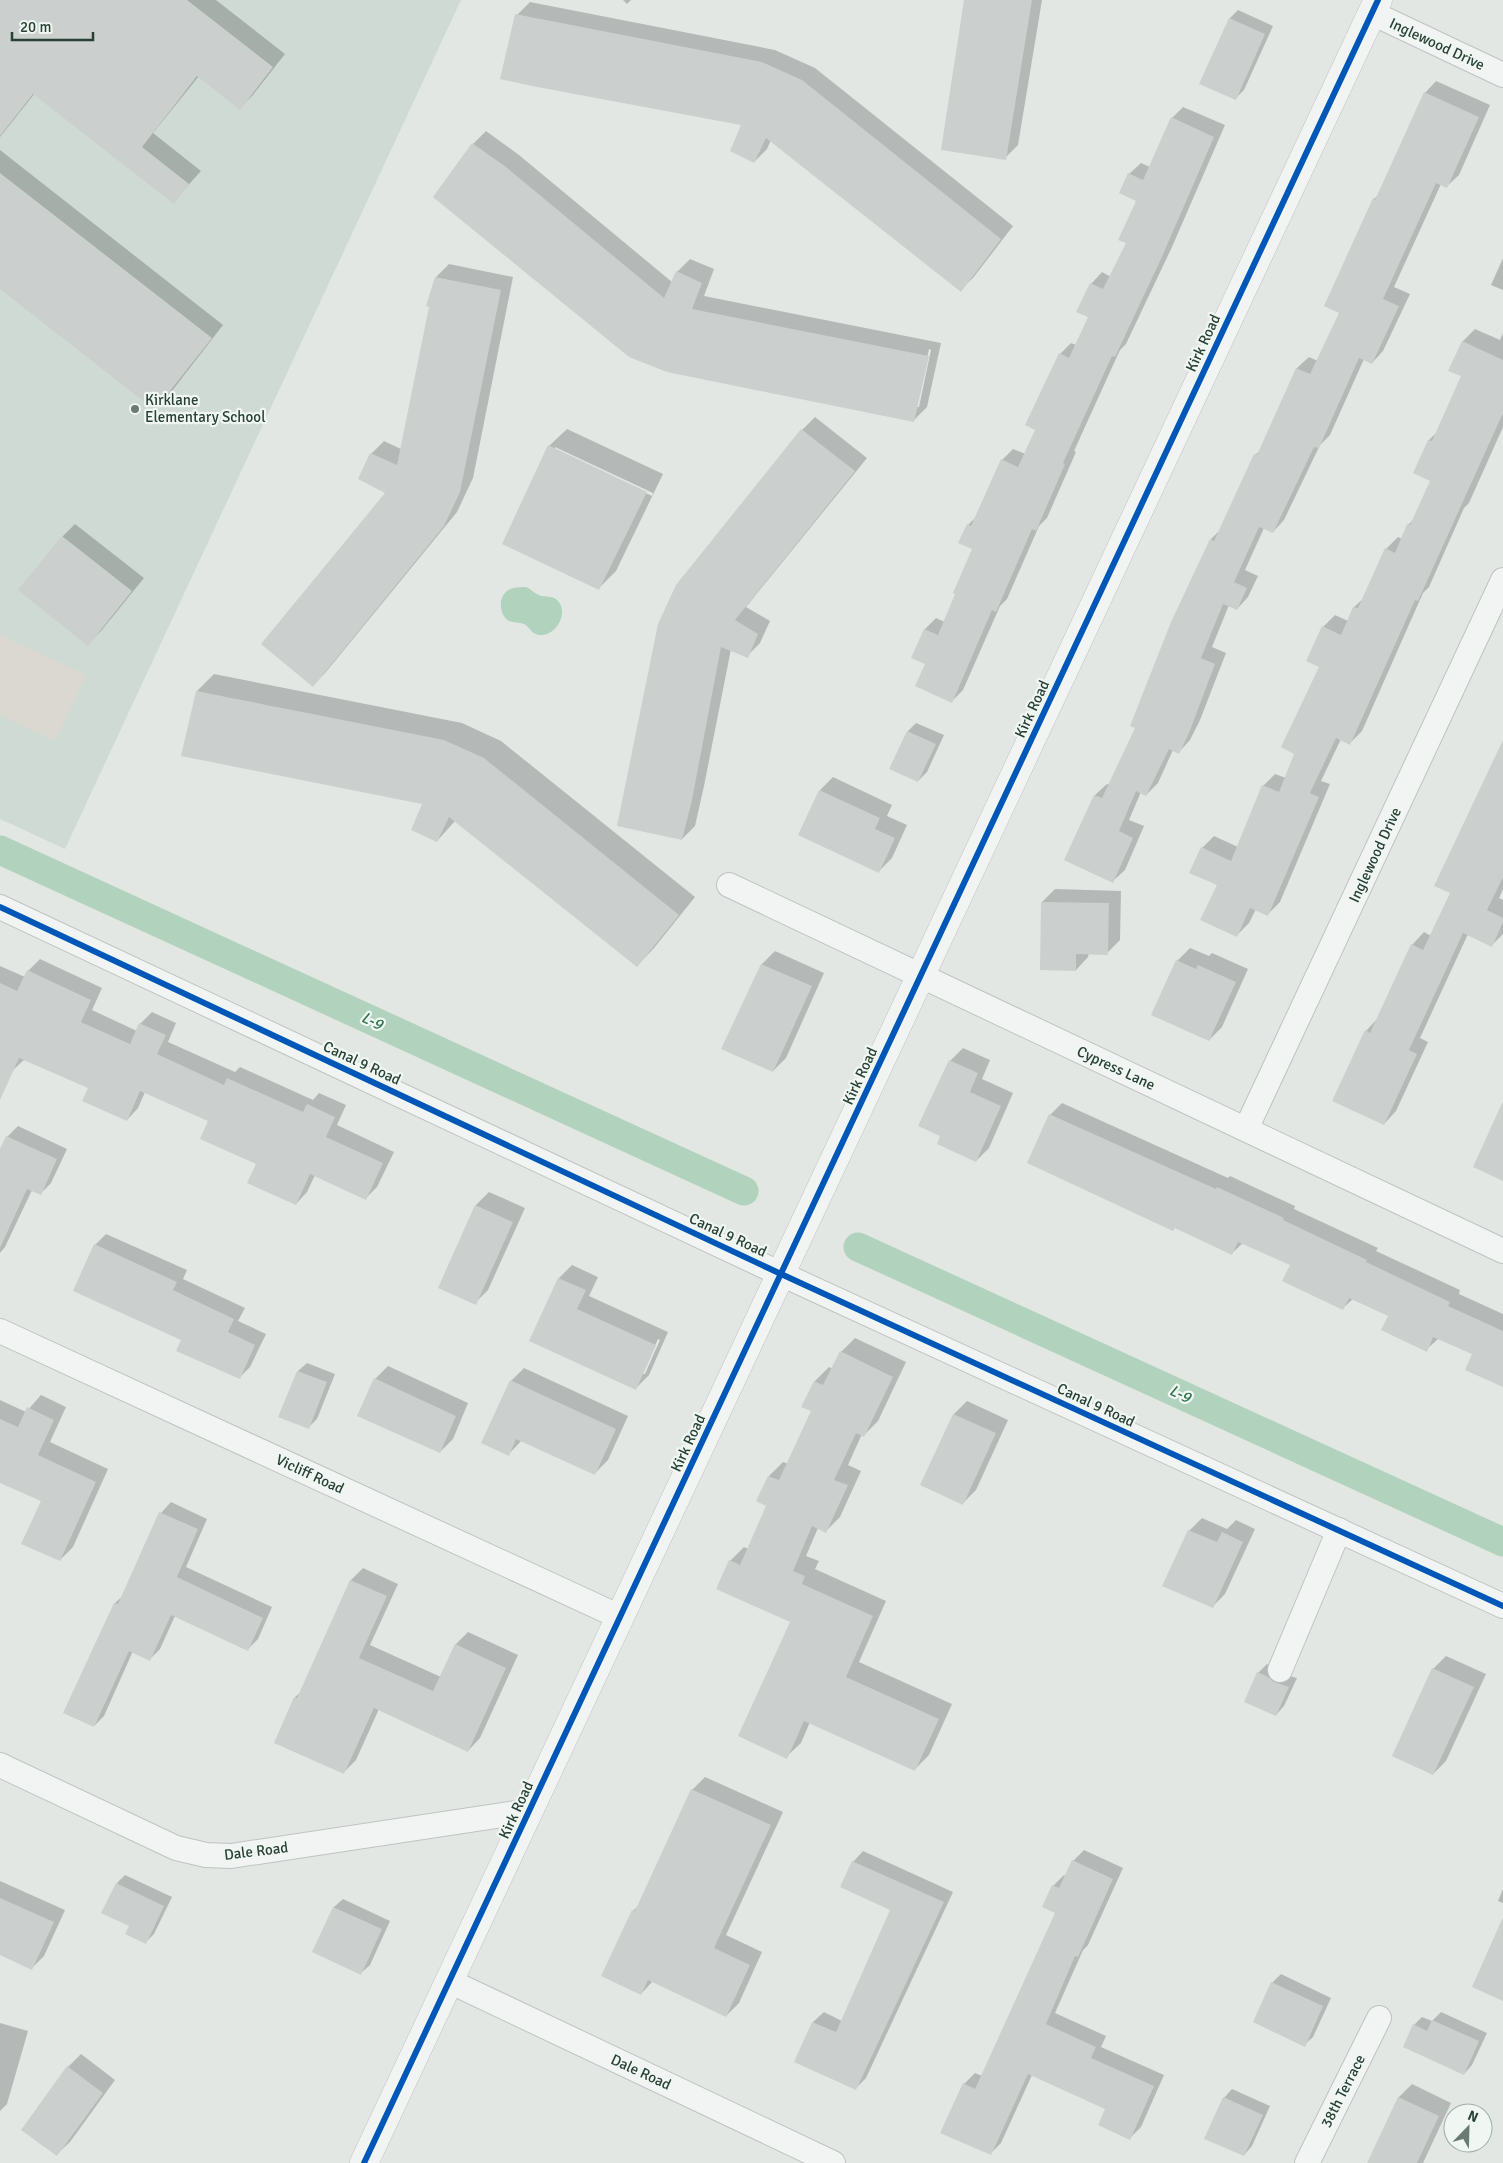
<svg xmlns="http://www.w3.org/2000/svg" width="1503" height="2163" font-family="Signika,sans-serif">
  <style>
    .built { fill: #d0dad4 }
    .green { fill: #dad8d1 }
    .water { fill: #b1d2bd }
    .shadow { fill: #0003; fill-rule: evenodd }
    .lines { fill: none; stroke-linecap: round; stroke-linejoin: round }
    .canal { stroke: #b1d2bd; stroke-width: 29 }
    .building { fill: #cbcfcd }
    .minor-casing { stroke: #bfc3c1; stroke-width: 26 }
    .tertiary-casing { stroke: #bfc3c1; stroke-width: 29 }
    .minor { stroke: #f1f4f2; stroke-width: 24 }
    .tertiary { stroke: #f1f4f2; stroke-width: 28 }
    .cycleway-casing { stroke: #f0f7f3; stroke-width: 9 }
    .cycleway { stroke: #0057b8; stroke-width: 6 }
    .poi-dot { fill: #6a7b72; stroke: #f0f7f3; stroke-width: 2 }
    .labels { text-anchor: middle; dominant-baseline: central; stroke-width: 4.5; stroke-linejoin: round; paint-order: stroke }
    .street-label { font-size: 15px; fill: #294134; stroke: #f0f7f3 }
    .poi-label { font-size: 15px; fill: #294134; stroke: #f0f7f3; text-anchor: start }
    .water-label { font-size: 16px; font-style: italic; fill: #33744d; stroke: #f0f7f3 }
  </style>
  <rect width="100%" height="100%" fill="#e2e7e4"/>
  <!-- built -->
  <polygon class="built" points="0,0 461,0 65,849 0,819"/>
  <!-- green -->
  <polygon class="green" points="0,635 86,675 55,741 0,715"/>
  <!-- water -->
  <path class="water" d="M526 587C531 589 536 595 542 596 547 597 553 596 557 600 570 612 556 637 539 635 531 634 530 627 524 624 519 622 514 623 509 621 499 615 498 598 507 591 512 587 520 587 526 587Z"/>
  <!-- shadow -->
  <g class="shadow">
    <polygon points="0,0 216,0 285,54 252,96 240,108 199,76 153,133 201,171 173,202 35,93 0,137"/>
    <polygon points="623,0 631,0 627,4"/>
    <polygon points="965,0 1042,0 1018,145 1005,158"/>
    <polygon points="530,2 775,50 815,68 1013,226 973,278 960,290 771,140 767,149 754,162 743,124 517,15"/>
    <polygon points="1238,10 1273,26 1244,90 1235,99 1201,83 1230,18"/>
    <polygon points="1436,81 1490,105 1459,175 1447,186 1441,184 1394,287 1410,294 1383,351 1372,363 1364,359 1330,435 1320,445 1284,520 1273,532 1264,528 1245,570 1258,576 1248,597 1237,609 1229,605 1212,647 1226,653 1200,720 1190,740 1179,752 1173,750 1158,783 1146,795 1141,792 1129,820 1144,826 1125,870 1113,881 1066,860 1095,795 1107,784 1110,785 1137,728 1211,539 1220,530 1255,455 1261,450 1297,368 1309,357 1318,361 1341,313 1374,199 1379,194 1425,93"/>
    <polygon points="1183,107 1225,125 1172,247 1126,344 1120,350 1074,451 1076,452 1047,518 1039,526 1007,599 1000,606 963,690 952,701 927,663 913,657 925,629 936,618 945,622 974,548 968,525 977,516 1002,460 1013,449 1026,454 1037,429 1060,354 1071,343 1076,345 1089,316 1091,284 1102,272 1111,277 1127,243 1138,200 1129,174 1141,163 1150,167 1172,118"/>
    <path d="M486 131 519 155 672 282 677 272 690 259 714 269 704 296 941 343 927 407 914 420 435 197 473 144ZM929 349 931 350 919 407H916Z"/>
    <polygon points="0,150 223,325 168,396 155,409 0,288"/>
    <polygon points="1503,258 1503,290 1491,285"/>
    <polygon points="449,264 513,277 473,478 457,512 326,672 313,685 387,492 371,454 384,441 401,449 436,277"/>
    <polygon points="1475,329 1500,340 1503,333 1503,427 1469,503 1464,508 1429,587 1423,593 1362,731 1350,743 1341,739 1321,781 1330,784 1280,902 1268,914 1256,909 1249,923 1237,935 1202,848 1214,836 1238,847 1263,786 1275,774 1286,778 1296,753 1321,666 1323,627 1335,615 1348,621 1354,607 1364,598 1386,549 1398,537 1402,539 1408,525 1414,519 1432,480 1415,472 1429,440 1437,432 1463,376 1450,370 1463,341"/>
    <polygon points="815,417 867,458 746,607 770,621 760,643 747,656 731,649 704,786 695,826 682,839 677,586 802,430"/>
    <path d="M567 429 663 474 616 571 599 588 549 446ZM555 447 653 493 652 496 555 450Z"/>
    <polygon points="75,524 144,578 101,631 88,644 20,590 63,536"/>
    <polygon points="214,674 462,723 501,741 695,897 654,948 637,966 455,821 437,841 423,803 197,691"/>
    <polygon points="916,723 944,735 927,772 918,781 908,731"/>
    <polygon points="1503,745 1503,889 1499,898 1503,900 1503,934 1492,945 1468,934 1420,1038 1428,1042 1396,1111 1384,1124 1366,1031 1377,1019 1412,945 1424,932 1431,936 1452,893"/>
    <polygon points="833,777 892,805 887,816 907,825 892,858 879,871 820,790"/>
    <polygon points="1055,889 1121,891 1120,940 1107,953 1089,953 1088,957 1076,970 1042,902"/>
    <polygon points="1190,948 1209,956 1212,953 1248,969 1222,1027 1209,1040 1177,961"/>
    <polygon points="775,951 824,973 786,1058 773,1071 723,1048 762,964"/>
    <polygon points="40,959 102,988 92,1010 137,1031 140,1024 152,1012 176,1023 168,1042 235,1072 240,1067 313,1100 319,1093 346,1105 337,1125 394,1152 377,1187 366,1198 315,1175 307,1192 296,1204 258,1163 210,1121 145,1092 138,1108 127,1120 89,1088 25,1059 12,1071 0,1066 0,966 25,977 28,971"/>
    <polygon points="963,1048 990,1060 982,1079 1013,1093 989,1148 976,1161 942,1136 950,1061"/>
    <polygon points="1062,1103 1228,1178 1230,1176 1295,1206 1294,1209 1378,1248 1376,1251 1460,1290 1459,1294 1503,1314 1503,1386 1473,1353 1439,1338 1426,1350 1390,1316 1353,1299 1343,1308 1292,1264 1243,1243 1232,1253 1029,1163 1050,1115"/>
    <polygon points="18,1126 67,1149 51,1183 40,1194 32,1190 5,1247 0,1253 0,1152 7,1137"/>
    <polygon points="489,1192 525,1208 488,1290 475,1303 439,1287 476,1205"/>
    <polygon points="106,1234 187,1270 183,1279 245,1308 238,1321 266,1334 250,1367 239,1378 183,1339 95,1245"/>
    <path d="M572 1265 598 1277 589 1296 668 1332 649 1375 636 1388 531 1340 559 1278ZM658 1339 660 1340 645 1374H642Z"/>
    <polygon points="855,1338 906,1362 878,1421 864,1435 862,1434 848,1465 861,1471 840,1517 826,1531 818,1528 806,1556 819,1561 815,1569 886,1601 859,1662 952,1704 929,1755 914,1770 810,1722 801,1743 786,1757 791,1621 730,1561 744,1547 748,1549 768,1505 758,1500 769,1476 783,1462 788,1464 812,1411 815,1381 829,1367 833,1369 841,1352"/>
    <polygon points="307,1363 335,1374 317,1419 309,1427 280,1416 298,1371"/>
    <polygon points="388,1366 468,1403 453,1439 440,1452 375,1379"/>
    <polygon points="524,1368 628,1416 608,1460 595,1473 522,1440 509,1454 511,1381"/>
    <polygon points="41,1395 66,1407 50,1442 108,1469 73,1547 60,1560 42,1501 0,1481 0,1400 26,1412"/>
    <polygon points="967,1401 1008,1420 976,1490 963,1503 922,1485 954,1414"/>
    <polygon points="171,1502 207,1519 186,1567 272,1607 258,1639 248,1649 175,1616 160,1649 150,1659 133,1651 104,1716 94,1726 115,1603 124,1595 161,1513"/>
    <polygon points="1202,1518 1227,1529 1236,1520 1255,1529 1225,1594 1212,1607 1164,1585 1189,1531"/>
    <polygon points="363,1568 398,1584 370,1645 441,1677 456,1644 468,1632 518,1655 480,1738 468,1751 379,1709 356,1760 344,1772 295,1697 301,1692 351,1580"/>
    <polygon points="1446,1656 1486,1674 1446,1761 1433,1774 1433,1669"/>
    <polygon points="1267,1664 1283,1674 1297,1678 1284,1706 1276,1715 1258,1673"/>
    <polygon points="705,1777 783,1812 726,1935 762,1952 739,2003 726,2016 653,1981 641,1994 633,1911 640,1904 692,1790"/>
    <polygon points="1084,1850 1123,1868 1088,1945 1083,1950 1055,2013 1106,2036 1101,2047 1164,2075 1141,2127 1130,2138 1106,2108 1032,2075 1001,2143 990,2154 964,2084 975,2073 982,2076 1056,1912 1053,1886 1064,1875 1066,1876 1073,1861"/>
    <polygon points="863,1851 953,1892 866,2078 856,2088 796,2062 813,2022 824,2012 842,2021 892,1909 853,1862"/>
    <polygon points="125,1875 172,1897 154,1934 146,1942 131,1925 117,1883"/>
    <polygon points="0,1881 65,1910 44,1956 32,1968 0,1954"/>
    <polygon points="1503,1889 1503,1903 1498,1901"/>
    <polygon points="343,1899 390,1921 370,1965 361,1973 314,1951 334,1907"/>
    <polygon points="1281,1974 1331,1998 1313,2037 1304,2045 1272,1983"/>
    <polygon points="1441,2012 1487,2033 1472,2065 1464,2074 1414,2025 1422,2017 1432,2021"/>
    <polygon points="0,2023 28,2031 7,2104 0,2111"/>
    <polygon points="81,2054 115,2080 70,2142 57,2154 68,2067"/>
    <polygon points="1412,2084 1451,2103 1423,2163 1368,2163 1399,2097"/>
    <polygon points="1232,2089 1270,2106 1252,2146 1244,2155 1224,2098"/>
  </g>
  <g class="lines">
    <!-- canal -->
    <g class="canal">
      <polyline points="0,850 744,1191"/>
      <polyline points="858,1247 1503,1542"/>
    </g>
  </g>
  <!-- building -->
  <g class="building">
    <polygon points="0,0 187,0 273,67 240,110 197,76 142,147 189,184 174,204 33,94 0,136"/>
    <polygon points="964,0 1032,0 1006,160 941,150"/>
    <polygon points="515,14 762,62 802,80 1001,239 961,292 766,138 754,163 730,151 741,125 532,86 500,79"/>
    <polygon points="1229,18 1265,34 1236,100 1199,84"/>
    <polygon points="1424,92 1479,117 1447,188 1436,183 1383,299 1399,306 1372,364 1359,358 1319,448 1314,447 1273,533 1259,527 1234,582 1247,588 1237,610 1223,604 1201,658 1215,664 1189,733 1179,754 1169,749 1146,796 1136,791 1119,831 1133,838 1113,883 1064,860 1094,795 1102,798 1135,728 1130,726 1171,622 1210,539 1214,541 1254,454 1257,455 1296,368 1310,374 1339,313 1324,306 1373,198 1375,200"/>
    <polygon points="1171,117 1214,137 1161,259 1115,357 1112,356 1063,463 1065,464 1036,531 1032,529 996,612 992,610 952,703 915,686 925,664 911,658 924,629 938,635 955,594 953,593 972,549 958,543 967,524 971,526 1001,459 1018,467 1035,430 1025,425 1059,353 1069,358 1088,317 1076,312 1090,283 1103,289 1126,243 1118,240 1136,201 1119,193 1128,173 1143,180"/>
    <polygon points="472,143 506,167 664,298 676,271 702,283 692,309 929,356 914,422 667,372 629,357 433,197"/>
    <polygon points="0,173 212,338 155,410 0,289"/>
    <polygon points="435,277 501,290 460,492 444,526 313,687 261,644 385,493 358,479 370,453 397,465 429,307 426,306"/>
    <polygon points="1462,341 1503,360 1503,413 1418,601 1415,600 1350,745 1336,738 1310,793 1319,797 1268,916 1250,908 1237,937 1200,920 1217,885 1189,873 1201,847 1231,861 1262,785 1279,792 1294,754 1281,747 1319,667 1306,661 1322,626 1341,635 1353,607 1358,608 1385,548 1395,553 1407,524 1410,525 1430,481 1413,473 1428,440 1432,441 1461,376 1448,371"/>
    <polygon points="801,429 855,471 735,620 758,634 748,658 721,647 692,800 682,840 617,826 658,624 676,585"/>
    <polygon points="548,445 647,492 599,590 502,544"/>
    <polygon points="62,536 132,591 88,646 18,590"/>
    <polygon points="196,691 444,740 484,758 679,915 637,967 449,817 437,842 411,830 422,804 181,756"/>
    <polygon points="907,731 936,744 918,782 889,769"/>
    <polygon points="1503,740 1503,877 1487,910 1503,918 1503,922 1492,947 1463,933 1409,1050 1417,1054 1384,1125 1332,1101 1365,1030 1370,1033 1411,944 1423,950 1450,893 1434,886"/>
    <polygon points="819,790 880,818 875,829 895,838 879,873 798,835"/>
    <polygon points="1041,902 1109,903 1108,955 1076,954 1076,971 1040,970"/>
    <polygon points="1176,960 1196,969 1198,965 1236,982 1209,1041 1151,1015"/>
    <polygon points="761,964 812,986 773,1072 721,1049"/>
    <polygon points="27,970 91,1000 81,1022 130,1044 139,1023 166,1035 157,1054 224,1085 227,1078 303,1112 307,1104 335,1117 326,1137 383,1163 366,1200 310,1174 296,1205 247,1183 256,1164 200,1139 208,1121 140,1091 127,1121 82,1101 88,1088 19,1058 0,1100 0,983 17,991"/>
    <polygon points="949,1060 978,1073 970,1092 1001,1106 976,1162 937,1144 940,1136 918,1126"/>
    <polygon points="1503,1101 1503,1181 1473,1167"/>
    <polygon points="1049,1114 1216,1189 1217,1187 1284,1218 1283,1220 1367,1260 1366,1262 1450,1302 1448,1306 1503,1331 1503,1387 1465,1370 1472,1354 1433,1337 1427,1352 1381,1330 1388,1316 1349,1298 1343,1310 1282,1281 1290,1265 1238,1242 1232,1255 1175,1228 1173,1231 1027,1163"/>
    <polygon points="6,1136 57,1159 41,1195 27,1189 0,1248 0,1149"/>
    <polygon points="475,1205 513,1222 476,1305 438,1288"/>
    <polygon points="94,1244 177,1282 173,1290 234,1319 228,1332 255,1345 240,1379 176,1351 181,1340 73,1291"/>
    <polygon points="558,1278 586,1290 577,1309 656,1345 636,1390 529,1341"/>
    <polygon points="840,1351 893,1377 864,1437 856,1433 834,1480 848,1485 826,1533 812,1526 793,1571 805,1576 802,1584 873,1616 846,1677 939,1719 915,1771 804,1721 787,1759 738,1736 790,1622 716,1589 729,1560 740,1565 766,1506 756,1501 768,1476 779,1480 811,1411 801,1407 814,1381 823,1385"/>
    <polygon points="297,1371 327,1382 309,1429 278,1417"/>
    <polygon points="374,1378 456,1416 440,1453 357,1416"/>
    <polygon points="510,1380 616,1429 595,1475 516,1439 509,1456 481,1443"/>
    <polygon points="27,1407 54,1420 38,1455 96,1482 60,1561 21,1544 41,1501 0,1483 0,1419 18,1427"/>
    <polygon points="953,1414 996,1433 963,1505 920,1485"/>
    <polygon points="159,1512 198,1529 177,1577 263,1618 248,1651 171,1615 150,1661 129,1651 94,1727 63,1713 114,1603 118,1604"/>
    <polygon points="1188,1530 1217,1542 1222,1532 1243,1542 1213,1608 1162,1586"/>
    <polygon points="350,1580 387,1596 359,1658 433,1691 455,1644 506,1668 468,1752 374,1708 344,1774 274,1743 294,1697 297,1698"/>
    <polygon points="1432,1668 1474,1687 1433,1775 1392,1756"/>
    <polygon points="1257,1672 1268,1677 1274,1682 1289,1687 1276,1716 1244,1702"/>
    <polygon points="691,1789 771,1825 714,1948 750,1965 726,2017 648,1980 641,1995 601,1976 632,1910 635,1911"/>
    <polygon points="1072,1860 1113,1879 1078,1957 1075,1956 1046,2024 1096,2047 1091,2058 1154,2086 1130,2140 1098,2125 1105,2109 1028,2074 991,2155 940,2133 963,2083 975,2089 1055,1913 1042,1907 1052,1885 1059,1888"/>
    <polygon points="852,1861 944,1902 856,2090 794,2062 812,2022 836,2032 890,1910 840,1887"/>
    <polygon points="116,1883 164,1906 146,1944 125,1934 129,1926 101,1913"/>
    <polygon points="0,1898 54,1922 32,1970 0,1955"/>
    <polygon points="333,1907 382,1929 361,1975 312,1952"/>
    <polygon points="1503,1917 1503,2001 1472,1987"/>
    <polygon points="1271,1982 1323,2006 1305,2047 1253,2022"/>
    <polygon points="1432,2020 1479,2041 1464,2075 1403,2047 1413,2024 1427,2031"/>
    <polygon points="67,2066 103,2093 57,2156 21,2130"/>
    <polygon points="1223,2097 1263,2115 1244,2156 1204,2139"/>
    <polygon points="1398,2097 1439,2116 1417,2163 1367,2163"/>
  </g>
  <g class="lines">
    <defs>
      <g id="minor">
        <polyline points="1372,13 1503,75"/>
        <polyline points="729,885 1503,1251"/>
        <polyline points="0,907 781,1274 1503,1606"/>
        <polyline points="1246,1129 1503,580"/>
        <polyline points="0,1331 620,1617"/>
        <polyline points="1280,1670 1339,1530"/>
        <polyline points="0,1765 176,1848 206,1855 231,1856 529,1811"/>
        <polyline points="449,1981 833,2163"/>
        <polyline points="1307,2163 1379,2018"/>
      </g>
      <polyline id="tertiary" points="364,2163 1378,0"/>
    </defs>
    <!-- minor casing -->
    <use href="#minor" class="minor-casing"/>
    <!-- tertiary casing -->
    <use href="#tertiary" class="tertiary-casing"/>
    <!-- minor -->
    <use href="#minor" class="minor"/>
    <!-- tertiary -->
    <use href="#tertiary" class="tertiary"/>
    <defs>
      <g id="cycleway">
        <polyline points="0,907 781,1274 1503,1606"/>
        <polyline points="364,2163 1378,0"/>
      </g>
    </defs>
    <!-- cycleway casing -->
    <use href="#cycleway" class="cycleway-casing"/>
    <!-- cycleway -->
    <use href="#cycleway" class="cycleway"/>
  </g>
  <!-- markers -->
  <circle class="poi-dot" cx="135" cy="409" r="5"/>
  <g class="labels">
    <!-- street labels -->
    <g class="street-label">
      <text transform="translate(1437 44) rotate(25)">Inglewood Drive</text>
      <text transform="translate(1203 343) rotate(-65)">Kirk Road</text>
      <text transform="translate(1032 709) rotate(-65)">Kirk Road</text>
      <text transform="translate(1375 855) rotate(-65)">Inglewood Drive</text>
      <text transform="translate(362 1063) rotate(25)">Canal 9 Road</text>
      <text transform="translate(1116 1068) rotate(25)">Cypress Lane</text>
      <text transform="translate(860 1076) rotate(-65)">Kirk Road</text>
      <text transform="translate(728 1235) rotate(25)">Canal 9 Road</text>
      <text transform="translate(1096 1405) rotate(25)">Canal 9 Road</text>
      <text transform="translate(688 1443) rotate(-65)">Kirk Road</text>
      <text transform="translate(310 1474) rotate(25)">Vicliff Road</text>
      <text transform="translate(516 1810) rotate(-65)">Kirk Road</text>
      <text transform="translate(256 1851) rotate(-7)">Dale Road</text>
      <text transform="translate(641 2072) rotate(25)">Dale Road</text>
      <text transform="translate(1343 2091) rotate(-63)">38th Terrace</text>
    </g>
    <!-- poi labels -->
    <g class="poi-label">
      <text x="145" y="400">Kirklane<tspan x="145" dy="17">Elementary School</tspan></text>
    </g>
    <!-- water labels -->
    <g class="water-label">
      <text transform="translate(372 1021) rotate(25)">L-9</text>
      <text transform="translate(1180 1394) rotate(25)">L-9</text>
    </g>
  </g>
  <!-- north arrow -->
  <g transform="translate(1468 2128) rotate(23)"><circle r="24" fill="#f0f7f3" stroke="#a0aea7"/>
  <path d="M0-4L9 19L0 12L-9 19Z" fill="#6a7b72"/>
  <text y="-8" font-size="14" font-weight="bold" text-anchor="middle" fill="#294134">N</text>
  </g>
  <!-- scale -->
  <path d="M12 32v8h81v-8" fill="none" stroke="#294134" stroke-width="2.5"/>
  <text x="20" y="32" font-size="15" fill="#294134" stroke="#f0f7f3" stroke-width="4" paint-order="stroke">20 m</text>
</svg>
